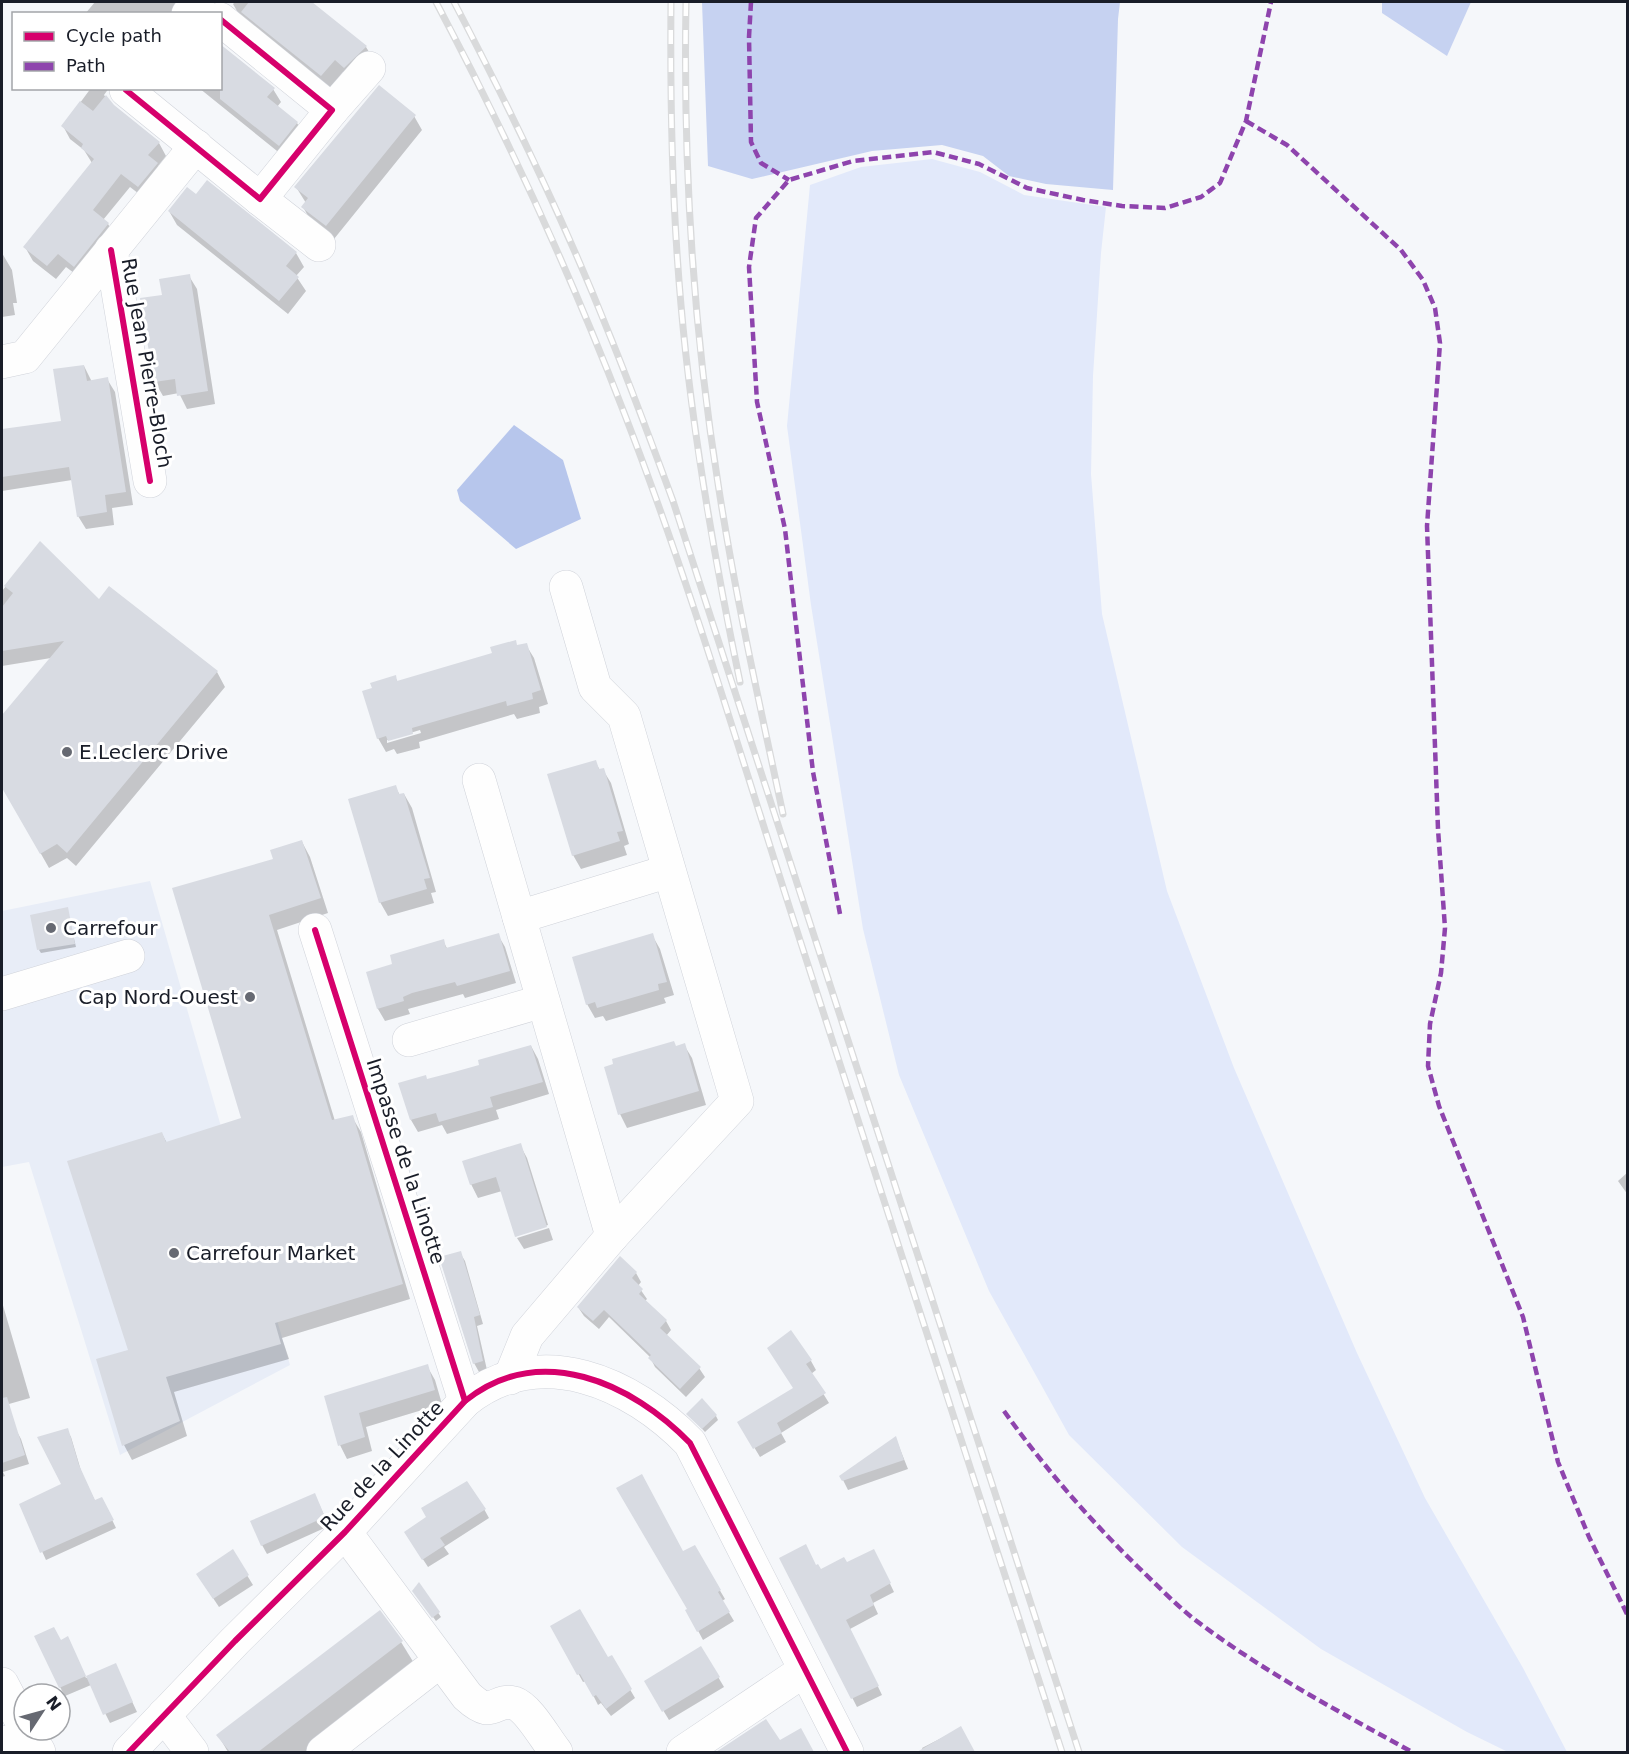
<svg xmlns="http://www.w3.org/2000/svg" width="1629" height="1754" font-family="'DejaVu Sans',sans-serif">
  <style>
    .built { fill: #e8edf7 }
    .green { fill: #e2e9fa }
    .forest { fill: #c6d2f1 }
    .water { fill: #b7c6ec }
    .shadow { fill: #0003; fill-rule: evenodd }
    .building { fill: #d8dbe2 }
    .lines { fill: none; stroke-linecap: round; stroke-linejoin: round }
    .minor-casing { stroke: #d0d3da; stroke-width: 34 }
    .major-casing { stroke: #d0d3da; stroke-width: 34 }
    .minor { stroke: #fefefe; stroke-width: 33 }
    .major { stroke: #fefefe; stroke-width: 33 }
    .rail-casing { stroke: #d9dadb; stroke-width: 7 }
    .rail { stroke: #fff; stroke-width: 4.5; stroke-dasharray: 14; stroke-linecap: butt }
    .quiet { stroke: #8e44ad; stroke-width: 4.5; stroke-dasharray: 9 4.5; stroke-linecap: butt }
    .cycleway-casing { stroke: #fff; stroke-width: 10 }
    .cycleway { stroke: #d6006c; stroke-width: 6 }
    .poi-dot { fill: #666972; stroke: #fff; stroke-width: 2 }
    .labels { text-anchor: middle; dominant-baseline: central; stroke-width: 6; stroke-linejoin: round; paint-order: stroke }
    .street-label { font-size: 20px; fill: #191d28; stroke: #fff }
    .poi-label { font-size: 20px; fill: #191d28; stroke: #fff; text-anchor: start }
  </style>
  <rect width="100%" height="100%" fill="#f5f7fa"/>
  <!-- built -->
  <polygon class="built" points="150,881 290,1365 120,1455 29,1162 2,1167 2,911"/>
  <!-- green -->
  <polygon class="green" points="932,159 980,172 1024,195 1106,207 1101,253 1093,376 1091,474 1102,614 1167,891 1234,1068 1357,1353 1425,1498 1523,1668 1567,1752 1508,1752 1467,1732 1321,1649 1182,1547 1069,1435 989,1291 899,1075 863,929 811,605 787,426 810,185 861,167"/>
  <!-- forest -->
  <g class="forest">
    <polygon points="702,2 1120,2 1118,19 1113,190 1046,184 1009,176 983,156 942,145 872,151 752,179 708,166"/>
    <polygon points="1382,2 1471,2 1447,56 1382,13"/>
  </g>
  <!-- water -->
  <polygon class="water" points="514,425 563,460 581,519 516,549 460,501 457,490"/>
  <!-- shadow -->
  <g class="shadow">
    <polygon points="95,2 194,2 184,14 85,14"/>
    <polygon points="235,2 310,2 366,47 374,60 353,81 343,72 329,89 241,18 233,4"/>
    <polygon points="91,88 109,88 104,95 113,106 159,143 166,156 158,166 165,178 147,200 130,187 103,220 108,224 116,238 82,279 66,267 56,279 33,261 25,247 92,163 84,150 70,139 63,126"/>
    <polygon points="199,88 273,89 281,102 277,107 297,123 305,136 287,159"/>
    <polygon points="414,116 422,130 334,239 311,221 303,207 306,203 296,187"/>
    <polygon points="207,182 296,253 304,267 296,276 306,291 288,314 177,225 169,211 196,196"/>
    <polygon points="2,253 12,270 17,303 13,303 15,315 2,317"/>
    <polygon points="189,276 197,289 215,404 187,409 179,393 163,396 155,382 142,300 163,296"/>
    <polygon points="84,366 92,382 107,379 115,392 133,505 112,508 114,525 86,529 78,516 72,480 2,491 2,431 63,422"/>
    <polygon points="40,544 99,601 217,672 225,687 76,866 67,858 49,868 2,785 2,718 51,658 2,666 2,591"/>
    <path d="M526 645 534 658 548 704 539 707 540 713 517 719 514 714 419 742 420 748 397 754 394 749 386 752 378 738 395 677 398 682ZM420 730 421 733 387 743V740Z"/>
    <polygon points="595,762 600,770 603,770 611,783 629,844 624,846 627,855 581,869 573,855"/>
    <polygon points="395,787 400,795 404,794 412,808 436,892 431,893 434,903 388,916 380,902"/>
    <polygon points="302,842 310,857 328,913 277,930 335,1121 352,1117 361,1132 410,1299 282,1338 289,1359 174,1392 187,1436 132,1460 124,1445 130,1351 162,1134 167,1143 243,1119 275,860"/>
    <polygon points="67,909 76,947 41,953 39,950"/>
    <polygon points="498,935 505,947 516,983 465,998 463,994 408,1009 410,1014 385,1021 378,1009 368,973 394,965 443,941 448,950"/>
    <polygon points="652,935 660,949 674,995 664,998 666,1003 606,1021 603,1016 595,1018 587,1004"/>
    <polygon points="684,1045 692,1058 706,1105 627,1128 620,1114 676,1047"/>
    <polygon points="531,1046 538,1059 549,1094 496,1110 499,1119 447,1134 442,1125 418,1132 411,1120 427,1081 481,1066"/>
    <polygon points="520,1145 527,1158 548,1225 517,1235 517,1237 502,1191 478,1198 471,1184"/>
    <polygon points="1628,1172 1628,1195 1618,1181"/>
    <polygon points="549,1228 553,1240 524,1249 517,1238"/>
    <polygon points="460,1253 465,1261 483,1324 477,1326 487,1370 479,1372 474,1363"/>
    <polygon points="636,1273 641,1282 638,1286 647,1299 645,1301 666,1321 671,1330 666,1336 699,1368 705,1377 686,1397 655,1367 650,1357 609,1317 599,1329 584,1316 578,1307"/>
    <polygon points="2,1302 30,1398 2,1406"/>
    <polygon points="774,1357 811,1361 816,1370 811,1374 829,1403 781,1433 786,1442 760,1457 739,1422 795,1389"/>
    <polygon points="427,1366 435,1380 442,1404 366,1427 372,1451 347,1459 340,1445 326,1397"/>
    <polygon points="688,1414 716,1416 718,1420 705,1432"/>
    <polygon points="16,1430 21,1439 29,1464 3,1472 5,1476 2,1477 2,1434"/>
    <polygon points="67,1430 71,1437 82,1474 95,1501 104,1503 116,1528 46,1560 21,1505 63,1485"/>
    <polygon points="896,1439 908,1469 848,1490 841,1476"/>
    <polygon points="319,1504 329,1526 267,1554 262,1545"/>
    <polygon points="484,1509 489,1518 444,1547 449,1554 428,1567 411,1541"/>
    <polygon points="694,1547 725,1599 722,1601 734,1621 703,1640 687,1610 688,1609 683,1553"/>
    <polygon points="232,1551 253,1585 219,1607 203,1583"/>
    <polygon points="781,1558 816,1567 820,1571 846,1563 878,1559 894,1592 873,1603 878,1614 850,1629 882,1695 857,1707"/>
    <polygon points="419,1585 441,1617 436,1621 417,1595"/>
    <polygon points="552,1626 607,1659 611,1657 635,1698 611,1716 601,1703 598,1705 586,1681 583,1682"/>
    <polygon points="60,1642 72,1647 86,1678 115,1665 137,1712 110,1723 91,1685 65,1696 60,1687"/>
    <polygon points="401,1642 417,1668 307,1752 228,1752 218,1735"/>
    <polygon points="701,1648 724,1687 669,1720 646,1682"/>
    <polygon points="765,1721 780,1742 800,1730 813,1752 719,1752"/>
    <polygon points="961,1728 974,1752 924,1752 922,1748"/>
  </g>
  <!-- building -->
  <g class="building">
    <polygon points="249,2 312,2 367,46 344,68 335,60 321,76 241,12"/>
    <polygon points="220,44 275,88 267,97 298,122 279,146 220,99"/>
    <polygon points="379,85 416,115 326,226 301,207 308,198 294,187"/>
    <polygon points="106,95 114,105 160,142 148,155 158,163 138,187 121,174 93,210 109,223 74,267 58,254 47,266 23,247 94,159 81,148 83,144 61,126 80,101 93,111"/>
    <polygon points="207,180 297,252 286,266 299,277 279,301 168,211 187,187 196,194"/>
    <polygon points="190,274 208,391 177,396 175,379 154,382 140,298 162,295 159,279"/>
    <polygon points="84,365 87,381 108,377 126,492 105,495 107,512 77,517 69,467 2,477 2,429 61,421 53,369"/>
    <polygon points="40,541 99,599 109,586 218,671 67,853 57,844 40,854 2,788 2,715 64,641 2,651 2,607 13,593 4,586"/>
    <polygon points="516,640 517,645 527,643 541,690 532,693 533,699 507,706 506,701 412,728 413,734 388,741 386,736 377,739 362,691 372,688 370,683 396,675 397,681 492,653 490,647"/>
    <polygon points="596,760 599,769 604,768 623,831 617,832 620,841 572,856 547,774"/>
    <polygon points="396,785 399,794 404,793 430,878 424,879 427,889 379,903 348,799"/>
    <polygon points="302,840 321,898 269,915 332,1120 353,1115 403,1284 275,1323 281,1344 166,1377 180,1421 122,1446 96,1359 128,1350 67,1161 162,1132 166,1142 241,1118 172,888 273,859 270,850"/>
    <polygon points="68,907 75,944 37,950 30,915"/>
    <polygon points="499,933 510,971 457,986 455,982 412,993 403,997 404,1001 377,1009 366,972 392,964 390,955 444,939 446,948"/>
    <polygon points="653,933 667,982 658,984 659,990 597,1008 595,1002 586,1005 572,957"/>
    <polygon points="674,1041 676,1046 685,1043 699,1091 618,1115 604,1067 613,1064 612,1059"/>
    <polygon points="531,1045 543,1082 490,1097 493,1107 439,1122 436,1113 410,1120 398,1083 426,1075 427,1079 454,1072 479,1065 478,1060"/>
    <polygon points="521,1143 547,1227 515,1237 496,1177 470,1185 462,1161"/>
    <polygon points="461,1251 480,1315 474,1317 483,1361 473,1364 439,1257"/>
    <polygon points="620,1256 637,1272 632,1278 643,1289 639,1294 667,1320 660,1328 701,1367 680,1389 648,1358 651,1355 604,1310 593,1321 577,1307"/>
    <polygon points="791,1330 812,1360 806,1364 826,1393 777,1423 782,1433 753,1449 737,1422 793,1388 767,1348"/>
    <polygon points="428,1364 435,1390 359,1413 365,1437 338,1446 324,1396"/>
    <polygon points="7,1397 25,1455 2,1463 2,1398"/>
    <polygon points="702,1398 717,1415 702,1429 686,1414"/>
    <polygon points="68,1428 79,1465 95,1500 102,1497 114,1520 40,1553 19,1504 61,1484 37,1437"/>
    <polygon points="896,1436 904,1460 842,1481 839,1476"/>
    <polygon points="642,1474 683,1551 695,1545 721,1590 718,1592 730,1612 697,1632 685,1610 687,1609 616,1488"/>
    <polygon points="467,1481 486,1509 440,1538 445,1545 422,1560 404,1532 426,1517 421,1508"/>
    <polygon points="315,1493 325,1517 261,1546 250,1521"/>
    <polygon points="806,1544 816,1565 818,1564 821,1569 844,1557 847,1562 874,1549 891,1583 870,1595 874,1605 846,1620 879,1686 851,1699 779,1558"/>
    <polygon points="233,1549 249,1575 213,1599 196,1574"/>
    <polygon points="419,1582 440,1612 432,1618 412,1591"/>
    <polygon points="580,1609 608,1657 612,1655 632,1689 606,1709 596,1695 593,1697 580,1674 577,1675 550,1626"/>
    <polygon points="380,1610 403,1641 258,1752 230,1752 216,1735"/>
    <polygon points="54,1627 61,1640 68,1636 86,1676 59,1688 34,1636"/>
    <polygon points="701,1646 720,1677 662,1712 644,1681"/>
    <polygon points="116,1663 133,1702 103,1715 86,1676"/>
    <polygon points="766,1719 780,1740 801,1728 814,1752 716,1752"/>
    <polygon points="961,1726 975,1752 917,1752"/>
  </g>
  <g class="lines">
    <defs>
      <g id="minor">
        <polyline points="188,14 198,2"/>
        <polyline points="127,88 126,90 260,199 332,110 220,19"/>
        <polyline points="332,110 369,68"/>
        <polyline points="260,199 319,245"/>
        <polyline points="111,250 150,481"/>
        <polyline points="2,362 25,357 196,146"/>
        <polyline points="479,780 612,1236"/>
        <polyline points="519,917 669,871"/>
        <polyline points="315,930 465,1401"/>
        <polyline points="2,994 128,956"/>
        <polyline points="409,1040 543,1001"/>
        <polyline points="510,1378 527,1336 612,1236 737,1101 624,716 595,687 566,587"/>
        <path d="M345 1532 467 1696C494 1721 493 1698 514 1703 529 1708 546 1740 556 1752"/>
        <polyline points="164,1715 192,1752"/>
        <path d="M129 1752 235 1641 345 1532 465 1401C540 1341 632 1383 690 1443L847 1752"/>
        <polyline points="323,1752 440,1661"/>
        <polyline points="683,1752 805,1670"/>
      </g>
      <g id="major">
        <polyline points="2,1684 24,1726"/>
        <polyline points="26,1730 39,1752"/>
        <polyline points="2,1742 8,1752"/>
      </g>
    </defs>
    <!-- minor casing -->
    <use href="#minor" class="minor-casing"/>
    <!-- major casing -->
    <use href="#major" class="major-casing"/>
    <!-- minor -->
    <use href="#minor" class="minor"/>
    <!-- major -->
    <use href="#major" class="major"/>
    <defs>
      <g id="rail">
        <path d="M436 2C506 134 569 270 623 410 686 572 736 740 789 906 880 1188 971 1471 1062 1752"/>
        <path d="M454 2C510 109 563 218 608 331 631 387 652 444 673 501L1079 1752"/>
        <path d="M671 2C670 103 672 204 681 305 692 432 714 557 740 682"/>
        <path d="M686 2C683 165 693 328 719 490 736 599 760 706 783 814"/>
      </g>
    </defs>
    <!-- rail casing -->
    <use href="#rail" class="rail-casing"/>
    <!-- rail -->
    <use href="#rail" class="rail"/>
    <!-- quiet -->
    <g class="quiet">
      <polyline points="751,2 749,37 751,142 761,163 789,180"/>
      <polyline points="1246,121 1287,145 1401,250 1423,280 1435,308 1440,343 1427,526 1438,829 1445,928 1441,973 1430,1024 1428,1066 1439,1106 1523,1317 1558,1462 1589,1537 1628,1616"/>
      <polyline points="840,914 813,772 785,529 757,402 749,267 756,218 789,180 853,161 933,152 979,164 1027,188 1083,200 1122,206 1165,208 1201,197 1220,183 1246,121 1271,2"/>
      <path d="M1004 1411C1044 1467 1088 1518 1137 1566 1156 1584 1174 1603 1194 1619 1262 1671 1338 1711 1412 1752"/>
    </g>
    <defs>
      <g id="cycleway">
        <polyline points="127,88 126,90 260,199 332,110 220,19"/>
        <polyline points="111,250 150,481"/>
        <polyline points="315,930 465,1401"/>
        <path d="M129 1752 235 1641 345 1532 465 1401C540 1341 632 1383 690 1443L847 1752"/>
      </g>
    </defs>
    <!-- cycleway casing -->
    <use href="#cycleway" class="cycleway-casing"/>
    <!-- cycleway -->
    <use href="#cycleway" class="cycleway"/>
  </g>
  <!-- markers -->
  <g class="poi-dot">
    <circle cx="67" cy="752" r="6"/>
    <circle cx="51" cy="928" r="6"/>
    <circle cx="250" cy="997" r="6"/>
    <circle cx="174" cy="1253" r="6"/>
  </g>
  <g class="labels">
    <!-- street labels -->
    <g class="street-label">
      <text transform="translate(147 363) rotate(80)">Rue Jean Pierre-Bloch</text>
      <text transform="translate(406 1161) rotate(72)">Impasse de la Linotte</text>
      <text transform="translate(382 1466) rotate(-47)">Rue de la Linotte</text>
    </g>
    <!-- poi labels -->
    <g class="poi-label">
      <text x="79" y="752">E.Leclerc Drive</text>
      <text x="63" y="928">Carrefour</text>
      <text x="238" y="997" text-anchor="end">Cap Nord-Ouest</text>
      <text x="186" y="1253">Carrefour Market</text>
    </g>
  </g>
  <!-- border -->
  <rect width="1629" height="1754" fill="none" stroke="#191d28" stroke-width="6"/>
  <!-- legend -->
  <rect x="12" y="12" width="210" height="78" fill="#ffffff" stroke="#a3a5a9" stroke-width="1.5"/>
  <rect x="24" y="32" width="30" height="9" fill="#d6006c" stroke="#a3a5a9" stroke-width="1.5"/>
  <text x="66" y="42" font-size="18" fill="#191d28">Cycle path</text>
  <rect x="24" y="62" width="30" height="9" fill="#8e44ad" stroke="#a3a5a9" stroke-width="1.5"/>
  <text x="66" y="72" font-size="18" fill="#191d28">Path</text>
  <!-- north arrow -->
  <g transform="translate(42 1712) rotate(54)"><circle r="28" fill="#ffffff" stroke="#a3a5a9" stroke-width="1.5"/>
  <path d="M0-4.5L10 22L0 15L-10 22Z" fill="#666972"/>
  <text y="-9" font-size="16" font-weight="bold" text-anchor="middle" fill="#191d28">N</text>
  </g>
</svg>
